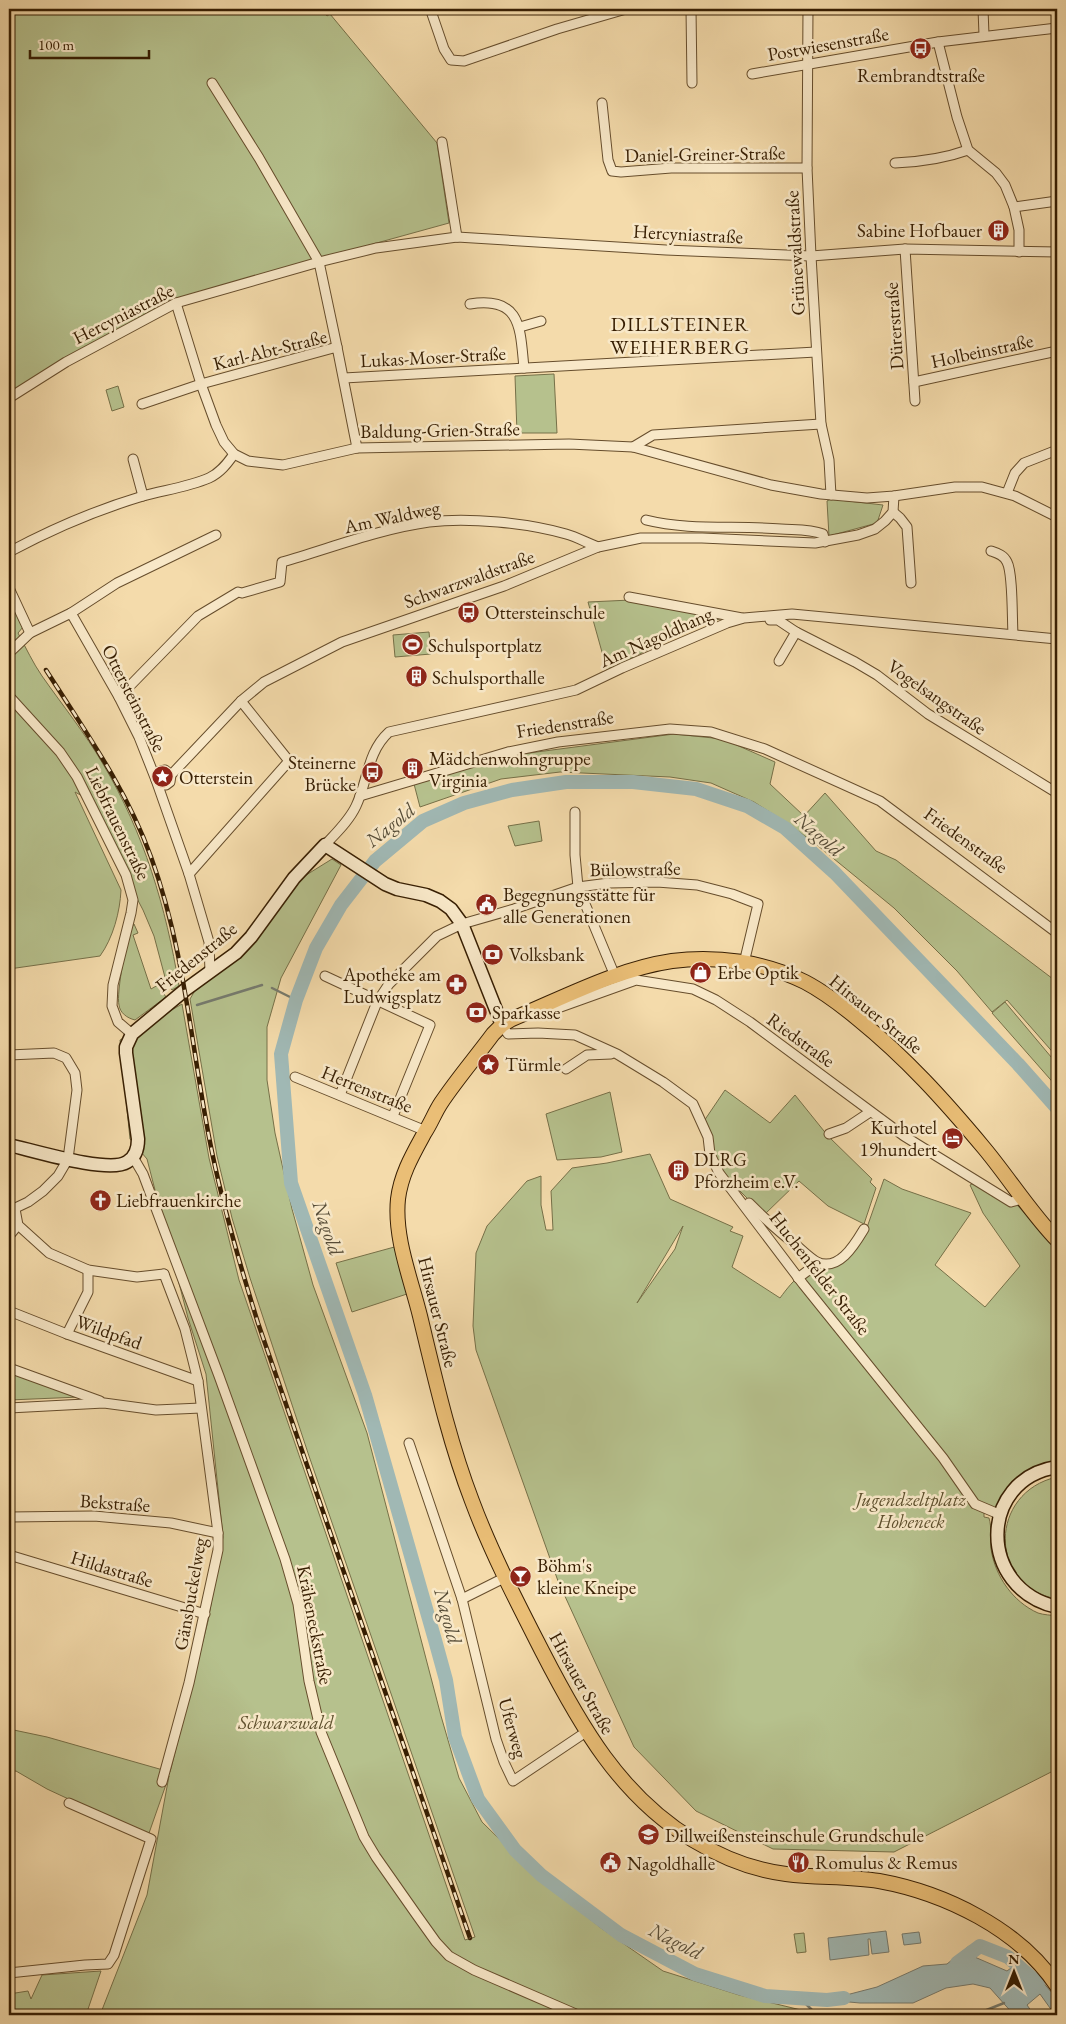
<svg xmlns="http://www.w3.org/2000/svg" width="1066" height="2024" font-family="'EB Garamond',serif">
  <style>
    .green { fill: #b6c18d; stroke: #767048; fill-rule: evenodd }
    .water { fill: #a0b8b4; stroke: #767a6d }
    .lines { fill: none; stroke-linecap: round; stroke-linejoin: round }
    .stream { stroke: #767a6d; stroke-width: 2.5 }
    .river { stroke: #a0b8b4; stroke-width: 14 }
    .street-casing { stroke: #664d2c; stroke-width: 11 }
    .secondary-casing { stroke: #371e02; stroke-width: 15 }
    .primary-casing { stroke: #371e02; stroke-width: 16 }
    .street { stroke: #f8e8c8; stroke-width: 9 }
    .secondary { stroke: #f8e8c8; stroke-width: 12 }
    .primary { stroke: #eabe76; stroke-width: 14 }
    .rail-casing { stroke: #371e02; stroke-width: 4.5 }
    .rail { stroke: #f8e8c8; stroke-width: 2.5; stroke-dasharray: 8; stroke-linecap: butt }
    .labels { text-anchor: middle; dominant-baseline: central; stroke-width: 5; stroke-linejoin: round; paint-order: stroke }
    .street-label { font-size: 19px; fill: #371e02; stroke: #f8e8c8 }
    .poi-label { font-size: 19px; fill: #371e02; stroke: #f8e8c8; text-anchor: start }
    .park-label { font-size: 19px; font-style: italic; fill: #5d4f2c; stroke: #f8e8c8 }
    .neighbourhood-label { font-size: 20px; letter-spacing: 1px; fill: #371e02; stroke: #f8e8c8 }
    .water-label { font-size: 20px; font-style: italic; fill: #564c37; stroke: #f8e8c8 }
  </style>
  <rect width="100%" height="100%" fill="#f4dbab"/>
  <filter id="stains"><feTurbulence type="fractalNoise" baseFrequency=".004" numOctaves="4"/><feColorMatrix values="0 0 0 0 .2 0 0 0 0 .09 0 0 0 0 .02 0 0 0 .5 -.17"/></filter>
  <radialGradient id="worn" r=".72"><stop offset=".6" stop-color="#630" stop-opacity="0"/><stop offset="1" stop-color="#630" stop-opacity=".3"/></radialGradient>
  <!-- green -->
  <g class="green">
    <polygon points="9,9 325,9 323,11 327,16 330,14 437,143 449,223 167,301 9,395"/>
    <polygon points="554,374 557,433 517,433 515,376"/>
    <polygon points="118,386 124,407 112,411 106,390"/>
    <polygon points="831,499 883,505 877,523 829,536 827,501"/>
    <path d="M9 597 23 627 18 633C26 648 33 663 42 676 63 706 85 733 103 764 144 833 166 907 179 986L172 990 166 981 154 936 143 910 84 797 75 792 121 890C120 912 113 938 100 956L9 969Z"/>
    <polygon points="631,600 726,617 697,626 607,670 588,602"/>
    <polygon points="429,632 431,654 395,657 393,635"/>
    <polygon points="674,734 723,739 775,762 770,784 804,816 825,793 876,851 896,860 1057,982 1057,1057 1007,1000 992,1012 957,971 894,908 817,845 787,823 754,802 711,783 670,777 560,772 501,779 420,807 414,784 514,755"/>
    <polygon points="539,821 542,841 515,846 508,826"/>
    <polygon points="332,859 341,865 281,978 267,1027 267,1080 275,1133 292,1209 313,1285 367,1433 441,1716 459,1778 482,1822 542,1881 601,1928 663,1971 739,1995 801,2010 812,2015 100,2015 147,1895 169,1776 148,1836 47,1789 16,1771 9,1772 9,1729 47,1737 170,1772 208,1621 223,1537 206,1374 188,1318 147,1159 130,1139 120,1040 182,1004 209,1158 239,1280 465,1940 475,1937 309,1456 250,1278 232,1218 217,1156 190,999 197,987 253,945 303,877"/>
    <path d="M134 924 138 933 133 935 151 989 158 985 166 997 135 1020C127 1018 120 1013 119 1005 116 994 127 933 134 924Z"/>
    <polygon points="1005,1002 1057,1064 1057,1087 992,1013"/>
    <polygon points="725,1090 770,1123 795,1095 828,1136 872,1179 870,1182 876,1188 864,1224 828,1206 799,1181 764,1215 730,1181 718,1164 704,1121"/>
    <polygon points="610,1092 622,1152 601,1157 557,1160 546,1114"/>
    <path d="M650 1154 670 1199 733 1227 730 1231 743 1236 732 1267 780 1298C794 1279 806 1265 832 1265L864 1236 884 1179 902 1189 971 1213 935 1265 985 1307 1020 1266 983 1213 970 1185 974 1183 1016 1204 1057 1247V1461L998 1506 984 1512V1517L989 1518C992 1528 990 1539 991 1549 995 1576 1013 1602 1038 1613 1044 1615 1051 1615 1057 1616V1769L894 1852 773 1849 696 1811 634 1747 558 1581 476 1350 473 1326 476 1253 487 1226 527 1181 541 1176V1205L546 1230H553L551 1191 572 1168 607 1163ZM683 1226 675 1249 637 1303Z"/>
    <polygon points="398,1246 410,1293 352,1312 336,1263"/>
    <polygon points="9,1372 80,1397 9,1400"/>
    <path d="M1057 1477V1599C987 1586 989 1492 1057 1477Z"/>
    <polygon points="804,1933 806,1952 797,1953 794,1934"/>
    <polygon points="101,1971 86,2015 9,2015 9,1994 28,1991 31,1999 42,1975"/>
  </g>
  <!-- water -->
  <g class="water">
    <polygon points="886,1931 889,1952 872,1954 870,1939 868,1939 869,1955 830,1960 828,1938"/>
    <polygon points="919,1932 921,1943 904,1945 902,1934"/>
    <polygon points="969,1946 980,1946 970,1955 1007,1971 1011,1968 1027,1978 1033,1986 1042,1981 1057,1999 1057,2015 1055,2015 1040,1994 1027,2005 1034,2015 1014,2015 990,1988 973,1984 946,1988 913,2003 860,2003 827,2000 877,1987 923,1966 947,1964"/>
  </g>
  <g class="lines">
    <!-- stream -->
    <g class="stream">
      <polyline points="272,988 296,1000"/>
      <polyline points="197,1005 262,985"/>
      <polyline points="800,1998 817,2015"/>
      <polyline points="943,2015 984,2011 1004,2003"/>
    </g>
    <!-- river -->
    <g class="river">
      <polyline points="957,1963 980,1946 1008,1957 1038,1983"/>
      <polyline points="844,1998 827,2000 765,1996 695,1974 621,1935 541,1875 515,1850 478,1799 455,1737 446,1680 435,1640 365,1395 291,1183 281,1054 296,1000 316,948 341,905 375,861 423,821 464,803 512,790 566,782 633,782 696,789 747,806 785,828 835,873 1018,1064 1057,1108"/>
    </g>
    <defs>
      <g id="street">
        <polyline points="433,9 432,14 444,49 451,60 464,61 557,29 626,9"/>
        <polyline points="691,9 692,83"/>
        <polyline points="808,9 807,168 811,256 821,424 829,460 831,495"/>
        <polyline points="983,9 984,35"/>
        <polyline points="938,42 957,117 968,150 996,173 1005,185 1014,207 1019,230 1019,252"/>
        <polyline points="752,74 938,42 1057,28"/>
        <polyline points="212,83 259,158 319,262 337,347"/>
        <polyline points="602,103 608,160 612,171 621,172 671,168 807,168"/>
        <polyline points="442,142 457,237"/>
        <path d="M895 163C920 162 943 159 968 150"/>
        <polyline points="1014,207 1057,201"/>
        <polyline points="905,249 915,401"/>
        <polyline points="176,303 201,384 216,425 224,442 234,454 248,461 283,465 357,448 569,444 633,447 771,485 821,494 867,498 894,496 955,487 982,487 1015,496 1057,517"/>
        <path d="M470 304C522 296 520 329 524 368"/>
        <polyline points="520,327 541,321"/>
        <polyline points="344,378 816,352"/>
        <polyline points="914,382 1057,351"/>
        <polyline points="9,398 66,362 176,303 319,262 376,248 457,237 666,250 811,256 905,249 1057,252"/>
        <polyline points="142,404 201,384 337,347 357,448"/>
        <polyline points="633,447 653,435 821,424"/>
        <polyline points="133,459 143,496"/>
        <polyline points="1007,493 1015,473 1024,463 1057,450"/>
        <polyline points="893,512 900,518 907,527 911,583"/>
        <path d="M646 520C690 531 736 525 781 529 795 530 810 529 823 534L825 542"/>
        <path d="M991 551C997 553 1004 555 1007 562 1013 573 1012 620 1013 634"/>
        <path d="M9 552C52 529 96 510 143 496 165 490 188 487 209 478 220 473 227 464 234 454"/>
        <polyline points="9,588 30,633"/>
        <polyline points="629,597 742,618"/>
        <polyline points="71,613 117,583 216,535"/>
        <polyline points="770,620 778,620 796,632 855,662 877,675 928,714 1057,793"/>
        <polyline points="9,653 30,633 71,613 119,697 139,737 156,780 189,874 209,942 210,973"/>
        <polyline points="779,661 796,632"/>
        <polyline points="9,696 60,752 77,777 126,875 133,900 131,913 113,985 112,1006 118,1022 132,1034"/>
        <path d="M119 697 198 616 238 592 242 593 280 582 282 562C331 548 379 529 429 522 469 517 527 523 566 534 577 537 587 543 598 547"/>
        <path d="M171 775 165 770C158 771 156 773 156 780L161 785H166L170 782 171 775 241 701 264 682 342 642 504 586 598 547 641 538H702L815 543 858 535 875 529 885 521 893 512 894 496"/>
        <polyline points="360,796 508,752 558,742 670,729 711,732 765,749 880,801 1057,933"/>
        <polyline points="575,812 575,855 578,887 615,976"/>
        <path d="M325 845C336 833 349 821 356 806 368 781 367 752 389 732L576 690 622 668 727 623 744 618 792 614 1057 639"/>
        <polyline points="189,874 289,761 241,701"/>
        <polyline points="325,976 430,1025 393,1116"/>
        <polyline points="542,1009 555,1009 636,980 693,989 716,1000 750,1022 904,1136 1011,1202 1022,1199"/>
        <polyline points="502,1025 508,1034 538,1033 575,1035 617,1054 663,1082 693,1104 708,1137 710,1154 719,1173 803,1284 943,1458 975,1504 1001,1515"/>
        <polyline points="9,1055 54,1053 66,1058 75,1073 77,1090 68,1159 58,1176 43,1191 28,1202 9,1211"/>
        <polyline points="566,1069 587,1055 611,1054"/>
        <polyline points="295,1077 426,1131"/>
        <polyline points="340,1095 377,1002 389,984 437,936 462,924 514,909 578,887 609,883 657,882 697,885 732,894 758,904 744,963"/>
        <polyline points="829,1134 846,1128 870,1112"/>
        <polyline points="133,1157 143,1174 219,1376 285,1559 298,1604 309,1681 321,1732 364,1837 376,1857 416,1914 436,1942 449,1956 474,1970 578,2015"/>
        <path d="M749 1203C764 1218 779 1232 796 1245 802 1250 810 1258 817 1262 839 1272 855 1244 864 1229"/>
        <polyline points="15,1209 18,1225 49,1253 88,1270 137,1277 164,1274"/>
        <polyline points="9,1236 18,1225"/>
        <polyline points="798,1278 818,1263"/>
        <polyline points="9,1311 67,1334 198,1381"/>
        <polyline points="67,1334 88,1292 88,1270"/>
        <polyline points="9,1368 100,1401"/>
        <polyline points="9,1408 104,1403 156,1410 201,1408"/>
        <polyline points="409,1443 462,1599 496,1739 504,1762 513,1781 586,1732"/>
        <polyline points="9,1517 94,1516 171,1523 218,1533"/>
        <polyline points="9,1555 205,1614"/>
        <polyline points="462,1599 506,1577"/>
        <polyline points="162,1782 189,1683 218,1550 218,1533 198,1381 185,1329 164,1274"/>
        <polyline points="9,1973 85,1965 108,1964 114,1955 151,1839 69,1803"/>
      </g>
      <g id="secondary">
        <path d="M9 1145C32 1150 109 1174 127 1162 136 1157 138 1148 138 1139L126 1053V1047L132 1034 185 990 236 953 251 937 294 878 325 845 385 884 397 889 426 895 440 901 451 909 462 924 502 1025"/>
        <path d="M1057 1467C978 1479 977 1589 1057 1607"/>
      </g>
      <path id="primary" d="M1057 1240C1030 1212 1009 1178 984 1148 944 1100 906 1058 858 1019 841 1005 824 992 805 982 765 962 716 955 672 961 617 969 563 998 512 1019L502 1025 493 1034C476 1057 457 1079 441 1103 435 1112 431 1123 425 1132 413 1154 401 1174 398 1199 394 1238 411 1279 420 1316 435 1378 449 1441 472 1501 491 1552 517 1602 542 1651 580 1725 620 1796 693 1840 721 1857 753 1870 786 1874 817 1878 848 1876 879 1881 945 1893 1019 1929 1057 1986"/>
    </defs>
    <!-- street casing -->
    <use href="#street" class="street-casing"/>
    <!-- secondary casing -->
    <use href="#secondary" class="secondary-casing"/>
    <!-- primary casing -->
    <use href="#primary" class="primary-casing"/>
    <!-- street -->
    <use href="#street" class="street"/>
    <!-- secondary -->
    <use href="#secondary" class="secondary"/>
    <!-- primary -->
    <use href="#primary" class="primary"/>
    <defs>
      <path id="rail" d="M46 670C85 731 126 788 151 857 184 947 191 1044 209 1137 221 1200 239 1262 258 1323L470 1938"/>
    </defs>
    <!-- rail casing -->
    <use href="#rail" class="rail-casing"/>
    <!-- rail -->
    <use href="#rail" class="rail"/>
  </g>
  <!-- icons -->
  <defs>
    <symbol id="bus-disc" viewBox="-11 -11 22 22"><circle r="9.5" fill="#8f2418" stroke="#f8e8c8"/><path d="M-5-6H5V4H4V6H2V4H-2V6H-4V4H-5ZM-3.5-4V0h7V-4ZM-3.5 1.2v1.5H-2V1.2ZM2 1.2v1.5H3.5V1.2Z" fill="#fff"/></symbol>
    <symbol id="building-disc" viewBox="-11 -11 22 22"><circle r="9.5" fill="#8f2418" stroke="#f8e8c8"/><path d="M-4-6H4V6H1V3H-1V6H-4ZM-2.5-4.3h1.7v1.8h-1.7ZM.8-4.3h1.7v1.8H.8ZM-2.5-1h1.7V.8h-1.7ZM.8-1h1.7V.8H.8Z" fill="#fff"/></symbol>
    <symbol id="stadium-disc" viewBox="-11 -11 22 22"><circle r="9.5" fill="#8f2418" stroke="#f8e8c8"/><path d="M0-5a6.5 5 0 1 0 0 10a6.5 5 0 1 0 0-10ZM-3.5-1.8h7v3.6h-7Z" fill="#fff"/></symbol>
    <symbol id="sight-disc" viewBox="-11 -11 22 22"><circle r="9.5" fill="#8f2418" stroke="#f8e8c8"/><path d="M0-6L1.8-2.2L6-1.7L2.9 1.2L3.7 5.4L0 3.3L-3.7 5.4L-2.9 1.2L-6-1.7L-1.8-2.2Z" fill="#fff"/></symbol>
    <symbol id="civic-disc" viewBox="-11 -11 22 22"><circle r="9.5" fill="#8f2418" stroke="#f8e8c8"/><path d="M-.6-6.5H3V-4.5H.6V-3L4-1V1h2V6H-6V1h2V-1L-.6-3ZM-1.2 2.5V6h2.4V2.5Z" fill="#fff"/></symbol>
    <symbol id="bank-disc" viewBox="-11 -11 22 22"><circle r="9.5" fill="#8f2418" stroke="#f8e8c8"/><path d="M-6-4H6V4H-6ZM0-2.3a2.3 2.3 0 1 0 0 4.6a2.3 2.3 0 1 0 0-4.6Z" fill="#fff"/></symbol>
    <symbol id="shop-disc" viewBox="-11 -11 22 22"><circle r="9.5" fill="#8f2418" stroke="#f8e8c8"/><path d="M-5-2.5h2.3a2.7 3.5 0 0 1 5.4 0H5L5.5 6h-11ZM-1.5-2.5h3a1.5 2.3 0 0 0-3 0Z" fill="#fff"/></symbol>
    <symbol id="pharmacy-disc" viewBox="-11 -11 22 22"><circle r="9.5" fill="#8f2418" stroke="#f8e8c8"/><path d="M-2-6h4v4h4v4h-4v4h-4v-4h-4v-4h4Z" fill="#fff"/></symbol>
    <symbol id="hotel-disc" viewBox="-11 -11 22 22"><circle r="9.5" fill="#8f2418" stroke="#f8e8c8"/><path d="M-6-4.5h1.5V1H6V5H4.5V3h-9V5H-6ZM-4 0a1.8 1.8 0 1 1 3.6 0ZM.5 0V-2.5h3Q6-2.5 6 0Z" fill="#fff"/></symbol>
    <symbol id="church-disc" viewBox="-11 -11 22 22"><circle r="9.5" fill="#8f2418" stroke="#f8e8c8"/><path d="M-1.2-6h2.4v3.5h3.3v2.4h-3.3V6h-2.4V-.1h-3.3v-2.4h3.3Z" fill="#fff"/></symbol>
    <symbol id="bar-disc" viewBox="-11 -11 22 22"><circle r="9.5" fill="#8f2418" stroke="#f8e8c8"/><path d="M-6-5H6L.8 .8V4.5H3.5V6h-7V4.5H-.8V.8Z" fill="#fff"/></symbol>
    <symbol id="school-disc" viewBox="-11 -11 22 22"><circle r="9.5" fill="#8f2418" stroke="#f8e8c8"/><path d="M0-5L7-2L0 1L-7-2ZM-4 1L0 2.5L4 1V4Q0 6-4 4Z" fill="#fff"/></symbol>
    <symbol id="restaurant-disc" viewBox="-11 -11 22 22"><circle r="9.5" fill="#8f2418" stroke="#f8e8c8"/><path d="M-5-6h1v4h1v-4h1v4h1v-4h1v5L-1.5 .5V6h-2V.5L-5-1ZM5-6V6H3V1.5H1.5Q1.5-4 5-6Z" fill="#fff"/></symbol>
  </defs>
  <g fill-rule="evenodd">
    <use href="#bus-disc" x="908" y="36" width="25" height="25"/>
    <use href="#building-disc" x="986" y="218" width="25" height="25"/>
    <use href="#bus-disc" x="456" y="600" width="25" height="25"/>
    <use href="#stadium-disc" x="400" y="632" width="25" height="25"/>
    <use href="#building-disc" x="404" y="664" width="25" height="25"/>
    <use href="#building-disc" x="400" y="756" width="25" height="25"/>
    <use href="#bus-disc" x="360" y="760" width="25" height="25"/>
    <use href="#sight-disc" x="150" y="764" width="25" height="25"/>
    <use href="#civic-disc" x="474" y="892" width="25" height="25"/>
    <use href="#bank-disc" x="480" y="942" width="25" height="25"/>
    <use href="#shop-disc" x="688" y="960" width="25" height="25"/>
    <use href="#pharmacy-disc" x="444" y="972" width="25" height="25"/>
    <use href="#bank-disc" x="464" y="1000" width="25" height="25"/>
    <use href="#sight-disc" x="476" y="1052" width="25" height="25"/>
    <use href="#hotel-disc" x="940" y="1126" width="25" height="25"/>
    <use href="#building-disc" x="666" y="1158" width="25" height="25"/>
    <use href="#church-disc" x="88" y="1188" width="25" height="25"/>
    <use href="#bar-disc" x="508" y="1564" width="25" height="25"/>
    <use href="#school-disc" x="636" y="1822" width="25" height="25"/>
    <use href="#restaurant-disc" x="786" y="1850" width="25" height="25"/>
    <use href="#civic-disc" x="598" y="1850" width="25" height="25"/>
  </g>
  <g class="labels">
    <!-- street labels -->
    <g class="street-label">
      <text transform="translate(828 44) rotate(-10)">Postwiesenstraße</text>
      <text transform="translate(705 154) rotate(-1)">Daniel-Greiner-Straße</text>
      <text transform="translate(688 234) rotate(3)">Hercyniastraße</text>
      <text transform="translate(795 253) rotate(-93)">Grünewaldstraße</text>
      <text transform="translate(123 314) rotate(-27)">Hercyniastraße</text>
      <text transform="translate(894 326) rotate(-94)">Dürerstraße</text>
      <text transform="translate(270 350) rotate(-14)">Karl-Abt-Straße</text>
      <text transform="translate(982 351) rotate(-12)">Holbeinstraße</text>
      <text transform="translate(433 357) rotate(-3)">Lukas-Moser-Straße</text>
      <text transform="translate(440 430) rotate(-1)">Baldung-Grien-Straße</text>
      <text transform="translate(392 517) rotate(-12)">Am Waldweg</text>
      <text transform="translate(469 579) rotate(-20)">Schwarzwaldstraße</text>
      <text transform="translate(656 637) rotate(-24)">Am Nagoldhang</text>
      <text transform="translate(937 697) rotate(35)">Vogelsangstraße</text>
      <text transform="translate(134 698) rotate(63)">Ottersteinstraße</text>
      <text transform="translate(565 724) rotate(-9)">Friedenstraße</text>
      <text transform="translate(118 823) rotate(64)">Liebfrauenstraße</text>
      <text transform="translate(966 840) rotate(36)">Friedenstraße</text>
      <text transform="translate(635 869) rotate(-1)">Bülowstraße</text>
      <text transform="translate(196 957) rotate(-39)">Friedenstraße</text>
      <text transform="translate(876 1014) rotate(39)">Hirsauer Straße</text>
      <text transform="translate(801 1040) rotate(36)">Riedstraße</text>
      <text transform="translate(367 1089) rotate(22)">Herrenstraße</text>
      <text transform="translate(820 1273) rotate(52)">Huchenfelder Straße</text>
      <text transform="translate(438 1312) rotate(76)">Hirsauer Straße</text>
      <text transform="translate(109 1332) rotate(20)">Wildpfad</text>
      <text transform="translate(115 1503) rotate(4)">Bekstraße</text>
      <text transform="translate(112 1569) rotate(17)">Hildastraße</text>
      <text transform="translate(190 1594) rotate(-80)">Gänsbuckelweg</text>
      <text transform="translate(315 1625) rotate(79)">Kräheneckstraße</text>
      <text transform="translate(582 1683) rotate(61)">Hirsauer Straße</text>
      <text transform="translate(513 1728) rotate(74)">Uferweg</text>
    </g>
    <!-- poi labels -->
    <g class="poi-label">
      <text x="921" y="75" text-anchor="middle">Rembrandtstraße</text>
      <text x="982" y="230" text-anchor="end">Sabine Hofbauer</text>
      <text x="485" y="612">Ottersteinschule</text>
      <text x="428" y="645">Schulsportplatz</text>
      <text x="432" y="677">Schulsporthalle</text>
      <text x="429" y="758">Mädchenwohngruppe<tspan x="429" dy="22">Virginia</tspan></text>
      <text x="356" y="762" text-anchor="end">Steinerne<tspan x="356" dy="22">Brücke</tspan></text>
      <text x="179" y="777">Otterstein</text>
      <text x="503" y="894">Begegnungsstätte für<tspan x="503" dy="22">alle Generationen</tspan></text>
      <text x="509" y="954">Volksbank</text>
      <text x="717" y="972">Erbe Optik</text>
      <text x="441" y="974" text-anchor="end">Apotheke am<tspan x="441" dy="22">Ludwigsplatz</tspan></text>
      <text x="492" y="1012">Sparkasse</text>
      <text x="505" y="1064">Türmle</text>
      <text x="937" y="1127" text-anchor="end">Kurhotel<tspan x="937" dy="22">19hundert</tspan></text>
      <text x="694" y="1159">DLRG<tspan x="694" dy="22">Pforzheim e.V.</tspan></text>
      <text x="116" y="1200">Liebfrauenkirche</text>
      <text x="537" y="1565">Böhm's<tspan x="537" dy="22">kleine Kneipe</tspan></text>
      <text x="665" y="1835">Dillweißensteinschule Grundschule</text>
      <text x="815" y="1862">Romulus &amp; Remus</text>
      <text x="627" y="1863">Nagoldhalle</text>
    </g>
    <!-- park labels -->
    <g class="park-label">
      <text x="911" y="1499">Jugendzeltplatz<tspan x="911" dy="22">Hoheneck</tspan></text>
      <text x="286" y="1722">Schwarzwald</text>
    </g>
    <!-- neighbourhood labels -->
    <g class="neighbourhood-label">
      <text x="680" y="324">DILLSTEINER<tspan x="680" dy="23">WEIHERBERG</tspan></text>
    </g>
    <!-- water labels -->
    <g class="water-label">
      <text transform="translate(390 825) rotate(-39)">Nagold</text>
      <text transform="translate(819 834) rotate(41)">Nagold</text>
      <text transform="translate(328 1228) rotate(71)">Nagold</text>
      <text transform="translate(448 1616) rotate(75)">Nagold</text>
      <text transform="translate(676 1941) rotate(27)">Nagold</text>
    </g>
  </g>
  <!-- margin -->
  <rect width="1066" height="2024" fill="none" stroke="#f4dbab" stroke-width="30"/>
  <rect x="10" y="10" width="1046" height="2004" fill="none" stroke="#371e02" stroke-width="2.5"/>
  <rect x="15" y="15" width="1036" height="1994" fill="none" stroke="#371e02"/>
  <!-- north arrow -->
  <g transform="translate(1014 1972)" stroke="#f8e8c8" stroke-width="4" paint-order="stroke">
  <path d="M0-4L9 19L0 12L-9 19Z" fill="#371e02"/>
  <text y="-8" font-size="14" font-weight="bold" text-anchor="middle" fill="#371e02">N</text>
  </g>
  <!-- scale -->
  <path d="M30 50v8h119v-8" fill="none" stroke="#371e02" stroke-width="2.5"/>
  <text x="38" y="50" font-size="15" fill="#371e02" stroke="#f8e8c8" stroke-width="4" paint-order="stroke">100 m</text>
  <rect width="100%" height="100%" filter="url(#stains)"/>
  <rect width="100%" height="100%" fill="url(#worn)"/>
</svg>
